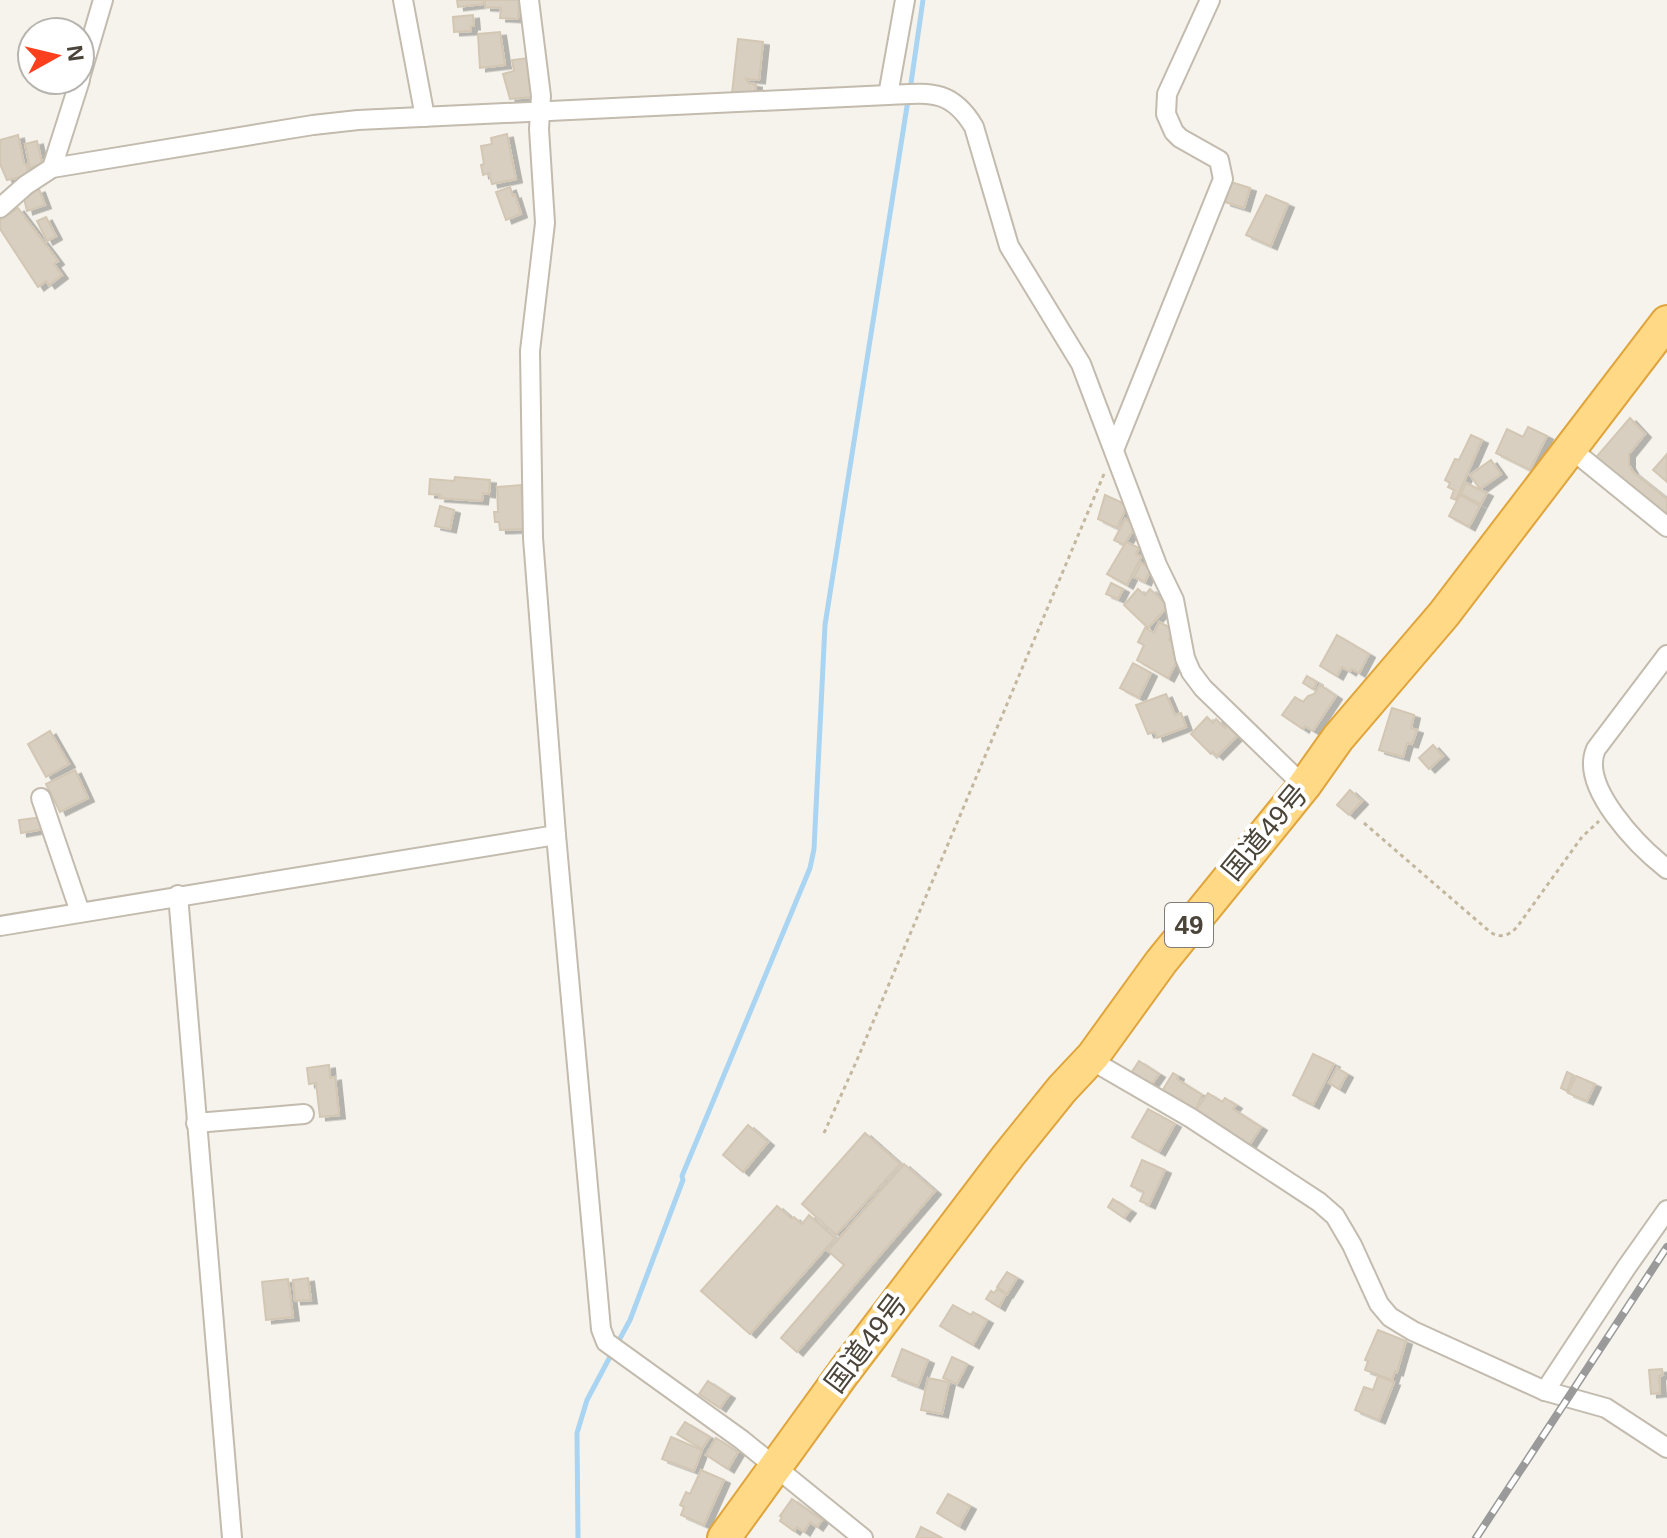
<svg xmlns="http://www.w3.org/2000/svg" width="1667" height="1538" font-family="Helvetica,'Noto Sans JP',sans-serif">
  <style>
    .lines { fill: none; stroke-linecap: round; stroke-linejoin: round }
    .stream { stroke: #a9d4f2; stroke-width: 5 }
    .building { fill: #d8cfc1; stroke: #d3c7b4; stroke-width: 2; filter: url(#shadow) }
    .minor-casing { stroke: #c2bbae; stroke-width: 22 }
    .trunk-casing { stroke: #e0a43c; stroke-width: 36 }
    .path { stroke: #c4b79f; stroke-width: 3; stroke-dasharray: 4 4; stroke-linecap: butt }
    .minor { stroke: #fff; stroke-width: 18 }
    .trunk { stroke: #ffd985; stroke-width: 32 }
    .rail-casing { stroke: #9a9a9a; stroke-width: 8 }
    .rail { stroke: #fff; stroke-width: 5; stroke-dasharray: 15; stroke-linecap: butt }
    .labels { text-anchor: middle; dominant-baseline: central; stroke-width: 8; stroke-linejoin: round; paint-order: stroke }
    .shield { fill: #fff; stroke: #817c74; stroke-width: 2 }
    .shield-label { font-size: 26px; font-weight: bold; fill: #4b4439 }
    .street-label { font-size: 28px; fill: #4b4439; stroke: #fff }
  </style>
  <defs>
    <filter id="shadow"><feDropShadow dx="6" dy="3.5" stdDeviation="0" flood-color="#0004"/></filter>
  </defs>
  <rect width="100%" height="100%" fill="#f6f3ec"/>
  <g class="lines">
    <!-- stream -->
    <g class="stream">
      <polyline points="910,90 923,0"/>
      <polyline points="617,1344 630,1320 683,1180 682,1176 810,868 814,849 825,625 908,100"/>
      <polyline points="578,1538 577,1433 587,1400 612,1353"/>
    </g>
  </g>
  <!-- building -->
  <g class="building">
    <polygon points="457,0 483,0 484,4 458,7"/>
    <polygon points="485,0 519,0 518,19 500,18 501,8 485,7"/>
    <polygon points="473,15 474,26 471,26 471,31 454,32 453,17"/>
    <polygon points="500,32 505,65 480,68 478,34"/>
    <polygon points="738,39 763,42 759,80 746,79 749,83 756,84 755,95 732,93"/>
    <polygon points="528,58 532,97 510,99 503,74 514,71 512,60"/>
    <polygon points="507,134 516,179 492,184 489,173 483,175 481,165 484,164 481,146 492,144 491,138"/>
    <polygon points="18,135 24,164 26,164 29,175 7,180 0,164 0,140"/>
    <polygon points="37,141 42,163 30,168 25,144"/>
    <polygon points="1231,182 1250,188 1244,208 1225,202"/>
    <polygon points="510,187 513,196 515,195 521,214 506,220 496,192"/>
    <polygon points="39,189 45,205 27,211 23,194"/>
    <polygon points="1266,195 1288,204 1271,246 1246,235"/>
    <polygon points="18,208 58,261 54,264 62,275 49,285 46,281 38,287 0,229 0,220"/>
    <polygon points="46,217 56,236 47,241 37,221"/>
    <polygon points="1630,418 1645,434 1629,454 1629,465 1633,472 1667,499 1667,519 1592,462"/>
    <polygon points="1528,427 1547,436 1530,470 1496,453 1507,429 1523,437"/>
    <polygon points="1471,435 1482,440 1456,500 1451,498 1454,490 1448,487 1450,483 1445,480 1455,459 1459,460"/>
    <polygon points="1667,454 1667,482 1653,470"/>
    <polygon points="1491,460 1501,474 1480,489 1470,475"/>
    <polygon points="455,477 490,480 489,494 483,493 482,501 439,498 440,495 429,494 430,479 454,481"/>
    <polygon points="1466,483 1487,493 1481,504 1461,494"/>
    <polygon points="521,485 524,529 500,530 499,522 495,522 494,512 498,512 497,487"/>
    <polygon points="1105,495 1127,505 1117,528 1098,519"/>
    <polygon points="1460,495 1480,506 1469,527 1449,516"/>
    <polygon points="440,506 454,510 450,529 435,526"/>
    <polygon points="1125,519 1136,525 1124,545 1114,540"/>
    <polygon points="1126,542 1139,548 1136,554 1141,557 1127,585 1107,574"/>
    <polygon points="1141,563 1151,569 1145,582 1134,577"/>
    <polygon points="1111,583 1123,589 1118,599 1106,594"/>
    <polygon points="1138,589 1145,595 1150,589 1168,606 1148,628 1124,605"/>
    <polygon points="1159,622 1174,630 1169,640 1177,645 1173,654 1179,657 1168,678 1137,660 1144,645 1138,642 1145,628 1154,633"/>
    <polygon points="1337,635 1369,654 1359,673 1352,669 1350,672 1342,667 1337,676 1320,666"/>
    <polygon points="1133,663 1151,673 1139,698 1120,688"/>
    <polygon points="1307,676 1317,682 1313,689 1303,683"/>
    <polygon points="1320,685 1336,696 1313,731 1305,726 1303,729 1282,715 1295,697 1303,702 1308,696 1314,694"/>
    <polygon points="1166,694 1175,715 1181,713 1186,727 1157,738 1155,732 1148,734 1136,705"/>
    <polygon points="1392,708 1414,715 1411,728 1417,730 1412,744 1407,743 1403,757 1379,750"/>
    <polygon points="1207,717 1213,723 1216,719 1225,728 1229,723 1240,733 1217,756 1213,752 1211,754 1191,734"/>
    <polygon points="50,731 69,764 46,777 28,744"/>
    <polygon points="1433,745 1443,756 1429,769 1419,758"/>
    <polygon points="75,770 88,798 60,812 46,784"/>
    <polygon points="1350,790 1362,801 1349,815 1337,805"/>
    <polygon points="42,817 44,829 21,833 19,820"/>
    <polygon points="1313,1054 1334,1064 1313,1105 1293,1095"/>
    <polygon points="1139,1061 1159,1074 1149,1088 1131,1073"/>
    <polygon points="329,1065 330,1078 335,1077 339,1115 320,1117 316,1083 309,1084 307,1068"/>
    <polygon points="1337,1068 1347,1074 1339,1089 1329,1083"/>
    <polygon points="1567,1072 1573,1075 1567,1091 1561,1088"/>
    <polygon points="1173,1073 1178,1076 1177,1079 1202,1095 1196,1109 1193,1108 1191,1111 1161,1093"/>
    <polygon points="1576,1076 1595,1084 1587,1101 1568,1093"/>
    <polygon points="1208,1093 1222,1102 1225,1098 1236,1105 1233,1109 1261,1127 1248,1147 1195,1112"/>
    <polygon points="1148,1109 1175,1124 1159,1152 1132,1137"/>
    <polygon points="748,1125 768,1142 743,1172 723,1155"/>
    <polygon points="865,1133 900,1164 836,1235 802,1204"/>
    <polygon points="1142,1160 1165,1170 1149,1205 1140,1201 1144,1192 1131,1186"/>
    <polygon points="904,1164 935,1191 797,1352 781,1338 844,1265 828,1251"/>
    <polygon points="1113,1199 1130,1210 1124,1218 1108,1207"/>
    <polygon points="777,1206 792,1219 794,1217 802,1224 809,1215 835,1238 750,1334 701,1291"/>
    <polygon points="1007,1272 1017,1278 1007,1294 997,1287"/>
    <polygon points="308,1278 311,1300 295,1301 293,1280"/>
    <polygon points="288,1279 293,1317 266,1320 262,1282"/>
    <polygon points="997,1289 1006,1294 999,1307 986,1299 991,1291 994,1293"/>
    <polygon points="953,1305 971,1315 973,1312 987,1320 973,1345 940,1326"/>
    <polygon points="1378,1330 1406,1341 1397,1372 1395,1371 1392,1380 1365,1370 1368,1361 1365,1360"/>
    <polygon points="902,1349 928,1360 918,1386 892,1376"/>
    <polygon points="952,1357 967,1364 957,1384 943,1378"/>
    <polygon points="1662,1369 1663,1375 1659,1376 1660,1393 1651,1394 1649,1370"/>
    <polygon points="1378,1376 1394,1382 1379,1420 1355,1410 1364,1387 1373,1390"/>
    <polygon points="928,1378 949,1382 942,1414 921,1410"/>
    <polygon points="708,1381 729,1395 720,1408 699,1394"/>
    <polygon points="685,1422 710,1437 702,1449 677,1434"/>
    <polygon points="671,1437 702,1450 694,1471 662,1459"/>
    <polygon points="716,1438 738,1452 728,1469 706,1455"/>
    <polygon points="701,1470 724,1480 704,1525 681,1515 684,1507 680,1505 686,1492 690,1494"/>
    <polygon points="948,1494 970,1506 959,1526 937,1513"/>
    <polygon points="792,1499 822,1520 817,1527 810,1522 804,1532 797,1527 794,1531 780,1521 782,1517 780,1516"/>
    <polygon points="921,1527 942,1538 916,1538"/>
  </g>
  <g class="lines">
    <defs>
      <g id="minor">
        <polyline points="403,0 425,117"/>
        <polyline points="529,0 541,96 539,129 545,223 530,351 533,538 556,835 601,1329 606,1342 742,1440 863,1538"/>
        <polyline points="80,78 103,0"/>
        <polyline points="888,95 905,0"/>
        <polyline points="52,168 80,80"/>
        <path d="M0 208 26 185 52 168 313 125 358 120 888 95C928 93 951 88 974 127L1009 246 1081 364 1157 565 1174 600 1185 658 1191 672 1203 688 1304 786"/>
        <polyline points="1571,449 1667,527"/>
        <polyline points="1114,450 1223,179 1219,160 1180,138 1174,132 1166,114 1167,94 1210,0"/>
        <path d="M1667 655 1596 749C1579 787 1639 847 1667 869"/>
        <polyline points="41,798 80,912"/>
        <polyline points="178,895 232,1538"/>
        <polyline points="0,926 556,835"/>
        <polyline points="1093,1056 1103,1067 1191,1118 1319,1202 1335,1216 1352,1245 1379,1304 1390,1317 1413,1331 1545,1391 1606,1408 1667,1448"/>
        <polyline points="196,1123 304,1114"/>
        <polyline points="1545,1391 1626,1268 1667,1210"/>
      </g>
      <polyline id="trunk" points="724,1538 844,1372 1008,1156 1062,1089 1093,1056 1161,962 1304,786 1338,738 1444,614 1667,322"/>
    </defs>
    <!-- minor casing -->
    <use href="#minor" class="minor-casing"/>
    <!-- trunk casing -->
    <use href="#trunk" class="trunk-casing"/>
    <!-- path -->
    <g class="path">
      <path d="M1364 823 1489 931C1499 939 1509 936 1517 927L1582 837 1599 821"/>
      <polyline points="824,1133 857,1060 1104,474"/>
    </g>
    <!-- minor -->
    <use href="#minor" class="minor"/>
    <!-- trunk -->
    <use href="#trunk" class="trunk"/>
    <defs>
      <polyline id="rail" points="1476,1538 1667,1247"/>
    </defs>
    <!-- rail casing -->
    <use href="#rail" class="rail-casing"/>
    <!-- rail -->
    <use href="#rail" class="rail"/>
  </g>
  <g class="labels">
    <!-- shield labels -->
    <rect class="shield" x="1165" y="903" width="48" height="44" rx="6"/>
    <g class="shield-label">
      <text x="1189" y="925">49</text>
    </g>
    <!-- street labels -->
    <g class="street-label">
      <text transform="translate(1265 832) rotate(-50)">国道49号</text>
      <text transform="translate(866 1343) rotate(-53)">国道49号</text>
    </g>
  </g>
  <!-- north arrow -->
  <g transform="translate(56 56) rotate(82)"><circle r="38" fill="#ffffff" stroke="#b7b4b0" stroke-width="2"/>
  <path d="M0-6L14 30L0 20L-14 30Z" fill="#fc3f1d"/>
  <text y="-12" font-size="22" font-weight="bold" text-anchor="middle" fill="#4b4439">N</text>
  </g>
</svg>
